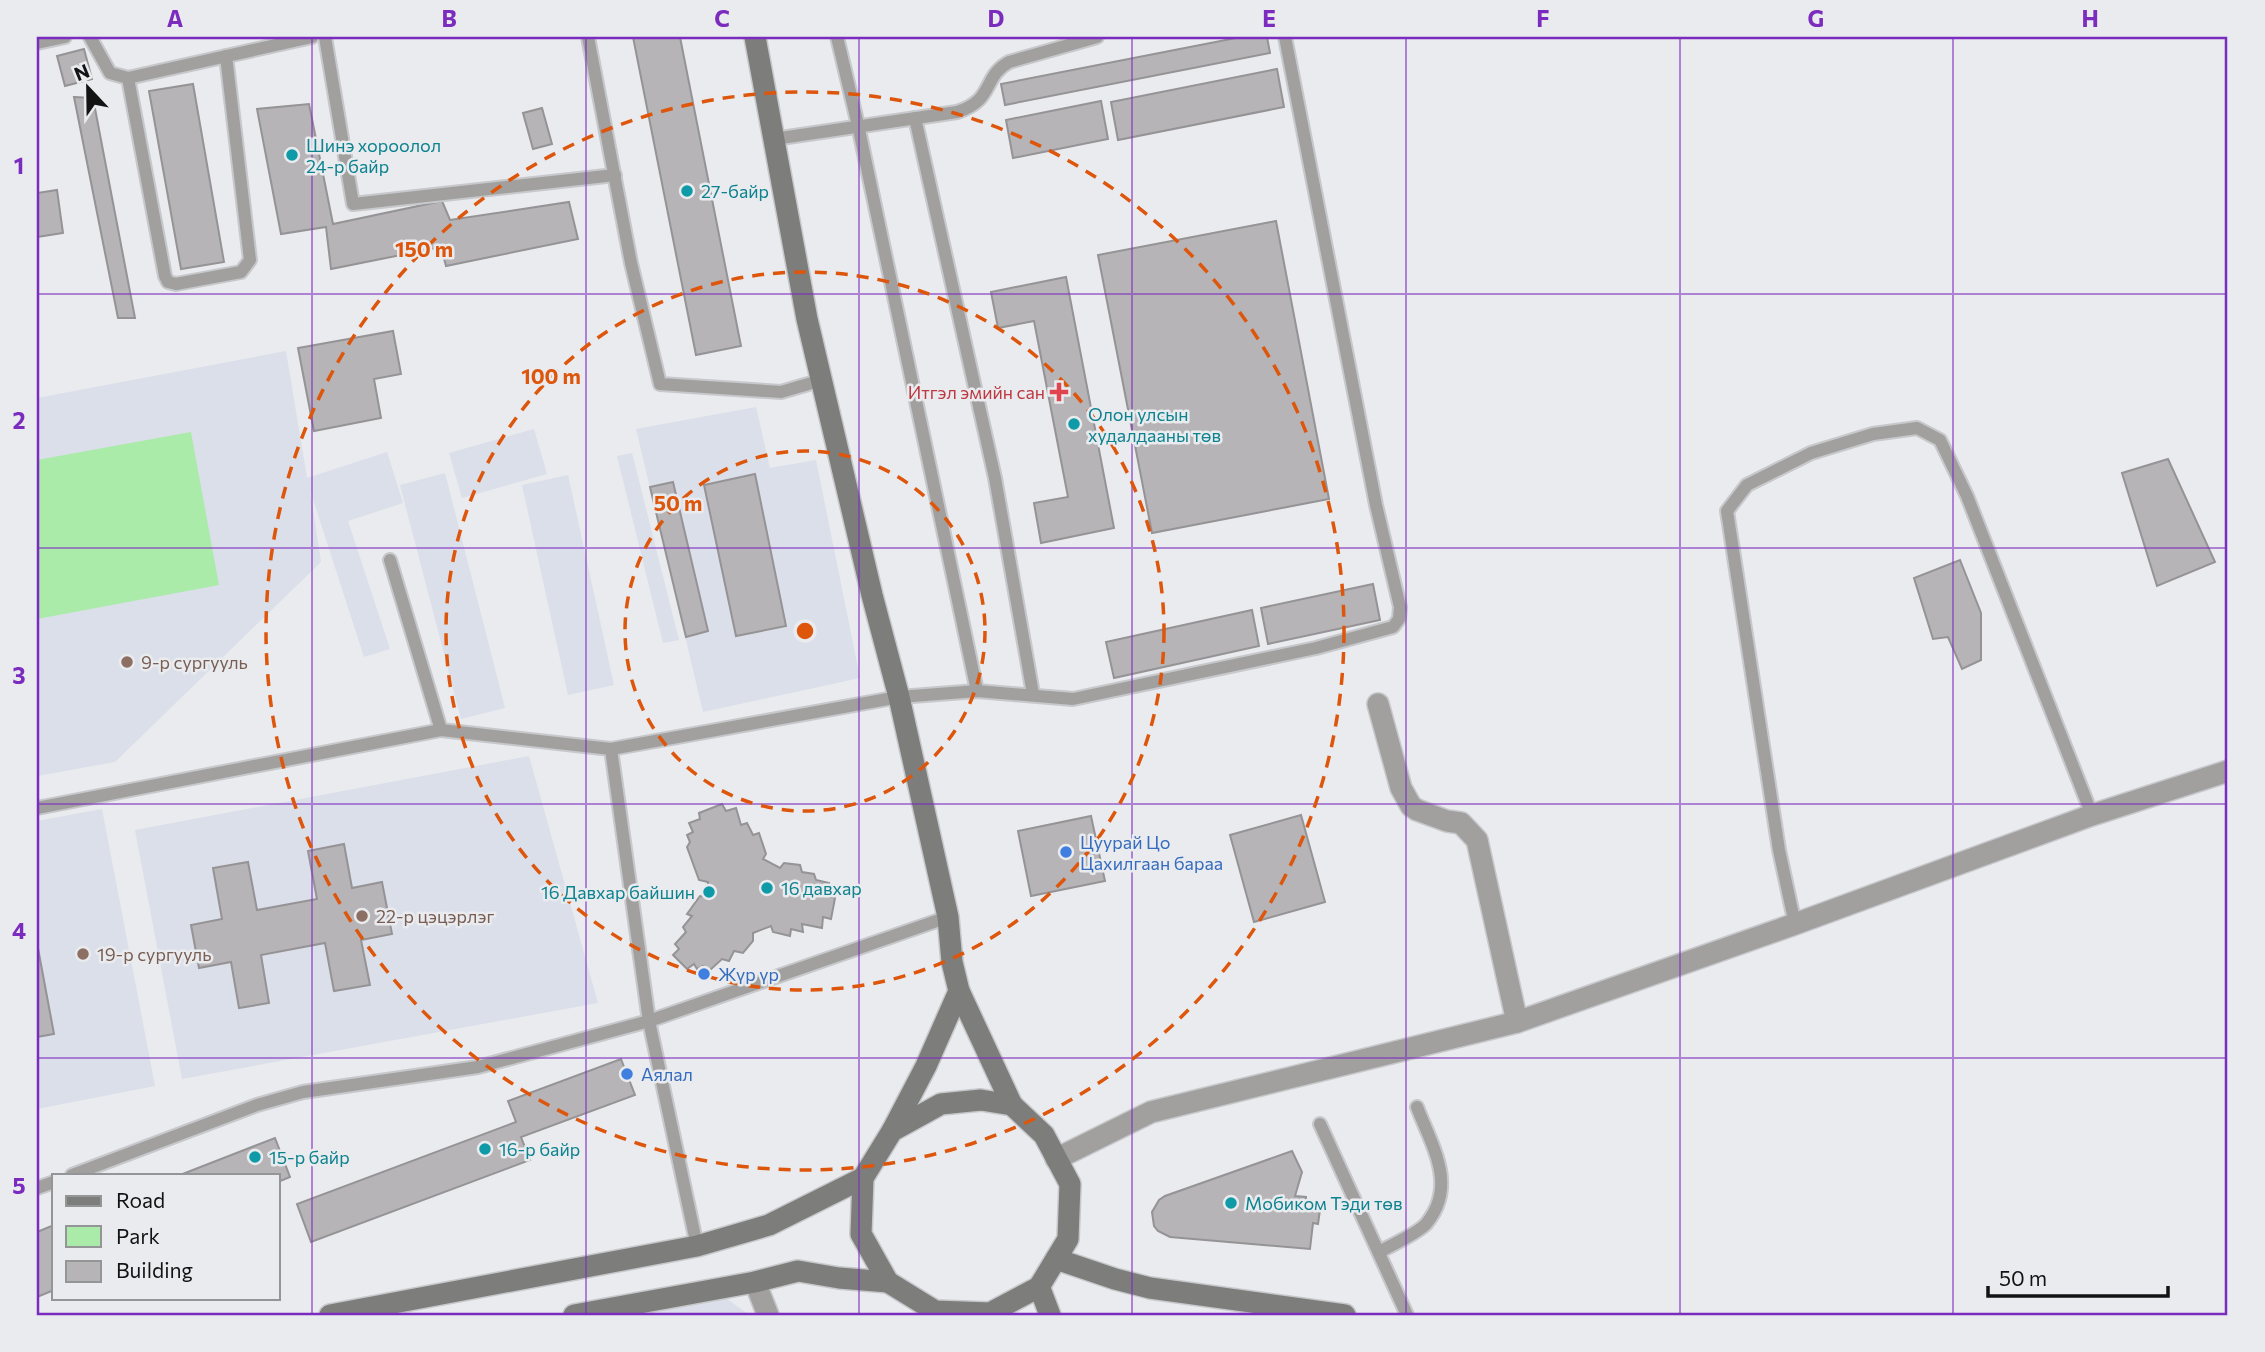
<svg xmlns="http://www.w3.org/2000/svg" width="2265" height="1352" font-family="Commissioner,sans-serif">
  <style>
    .built { fill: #dadfe9 }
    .green { fill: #aaebaa }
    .building { fill: #b6b4b6; stroke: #959395; stroke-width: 2 }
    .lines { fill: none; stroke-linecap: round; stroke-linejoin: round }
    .lane-casing { stroke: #c7c8cb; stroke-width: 16 }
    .street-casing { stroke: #c7c8cb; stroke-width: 24 }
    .secondary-casing { stroke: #c7c8cb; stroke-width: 24 }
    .lane { stroke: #a1a09f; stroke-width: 12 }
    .street { stroke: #a1a09f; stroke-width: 21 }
    .secondary { stroke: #7d7d7b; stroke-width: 21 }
    .grid { fill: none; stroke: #7b2cbf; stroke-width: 2; stroke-opacity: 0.55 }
    .ring { fill: none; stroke: #dd560c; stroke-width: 3.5; stroke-dasharray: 12 9 }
    .culture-dot { fill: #0f9aa8; stroke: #e9ebee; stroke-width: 2.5 }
    .health-dot { fill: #e0444e; stroke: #e9ebee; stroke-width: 2.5 }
    .education-dot { fill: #8d6e63; stroke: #e9ebee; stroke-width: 2.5 }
    .shop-dot { fill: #3f7fe0; stroke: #e9ebee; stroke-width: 2.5 }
    .labels { text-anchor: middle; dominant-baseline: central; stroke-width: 5; stroke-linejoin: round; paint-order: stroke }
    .culture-label { font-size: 18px; fill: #0d838f; stroke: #e9ebee; text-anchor: start }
    .health-label { font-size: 18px; fill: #be3a42; stroke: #e9ebee; text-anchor: end }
    .education-label { font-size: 18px; fill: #785e54; stroke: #e9ebee; text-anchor: start }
    .shop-label { font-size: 18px; fill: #366cbe; stroke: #e9ebee; text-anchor: start }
    .centre { fill: #dd560c; stroke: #e9ebee; stroke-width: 3.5 }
    .ring-label { font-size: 21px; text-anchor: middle; font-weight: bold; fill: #dd560c; stroke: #e9ebee; stroke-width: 5; stroke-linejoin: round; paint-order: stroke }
    .neatline { fill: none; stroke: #7b2cbf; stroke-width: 2.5 }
    .grid-label { font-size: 23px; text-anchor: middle; font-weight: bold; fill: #7b2cbf }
  </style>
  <rect width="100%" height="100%" fill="#e9ebee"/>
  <!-- built -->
  <g class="built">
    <polygon points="286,351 307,478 387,452 403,503 348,521 390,649 364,657 310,490 321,562 115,762 37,776 37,398"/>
    <polygon points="756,407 770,468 816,460 860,678 703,712 636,429"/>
    <polygon points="534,429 547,474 462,498 449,453"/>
    <polygon points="632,453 679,640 663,643 617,456"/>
    <polygon points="445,473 505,708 461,719 400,485"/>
    <polygon points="568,475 614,685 568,695 522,485"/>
    <polygon points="529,756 598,1003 182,1079 135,830"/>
    <polygon points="102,809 155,1086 37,1109 37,821"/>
    <polygon points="726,1298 749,1315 638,1315"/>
  </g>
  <!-- green -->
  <polygon class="green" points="191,432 219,585 37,619 37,460"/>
  <!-- building -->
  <g class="building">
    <polygon points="633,37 680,37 741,346 696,355"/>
    <polygon points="1241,37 1267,37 1270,53 1005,105 1001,84"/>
    <polygon points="84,49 92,79 65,86 57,56"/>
    <polygon points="1277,69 1284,107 1118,140 1111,102"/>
    <polygon points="193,84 224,262 181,269 149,91"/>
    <polygon points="74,97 93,98 135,318 118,318"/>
    <polygon points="1101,101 1108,139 1013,158 1006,120"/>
    <polygon points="309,104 333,224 442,201 450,220 569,202 578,239 446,266 441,247 331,269 326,227 281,234 257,109"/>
    <polygon points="542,108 552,144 533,149 523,113"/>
    <polygon points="57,190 63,233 37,237 37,193"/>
    <polygon points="1276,221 1329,499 1152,533 1098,255"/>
    <polygon points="1066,277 1114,528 1041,543 1034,503 1068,497 1034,321 998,328 991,292"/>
    <polygon points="393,331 401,374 374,379 381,418 314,431 298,348"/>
    <polygon points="2168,459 2215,562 2157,586 2122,473"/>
    <polygon points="755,474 786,626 736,636 704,485"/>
    <polygon points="673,482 708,631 686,637 650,487"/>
    <polygon points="1960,560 1981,613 1981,660 1962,669 1948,637 1933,639 1914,578"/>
    <polygon points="1373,584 1380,620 1268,644 1261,608"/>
    <polygon points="1252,610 1259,646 1114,678 1106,642"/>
    <polygon points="722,804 726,811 736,808 741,825 747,823 753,835 759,833 766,854 763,859 780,868 784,863 800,865 802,872 814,874 816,880 829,883 826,894 835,898 831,919 823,917 822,928 802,924 803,932 791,929 790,936 773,932 771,926 753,933 753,941 743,953 734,951 729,961 722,959 709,971 703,966 697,969 694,964 687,969 673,955 679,949 675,944 686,932 683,927 692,916 687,914 700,896 707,897 708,882 699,880 687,847 690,842 687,835 693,832 689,823 700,819 699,813"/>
    <polygon points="1301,815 1325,902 1254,922 1230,835"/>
    <polygon points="1091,816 1105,881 1031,896 1018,831"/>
    <polygon points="344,844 352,888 382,882 392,934 361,940 370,985 334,991 325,943 261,955 269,1003 239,1008 231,962 199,968 191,925 222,919 213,868 248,862 257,910 317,899 308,851"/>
    <polygon points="37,943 54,1034 37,1037"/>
    <polygon points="621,1059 635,1095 521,1137 530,1160 311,1242 297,1204 516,1122 508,1101"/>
    <polygon points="275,1138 290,1177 278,1182 278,1175 180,1175"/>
    <polygon points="1292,1151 1302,1172 1295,1196 1306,1197 1305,1208 1320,1210 1318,1224 1313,1223 1310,1249 1170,1237 1158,1231 1154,1226 1152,1212 1159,1200 1165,1196"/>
    <polygon points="54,1225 54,1290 37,1297 37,1232"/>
  </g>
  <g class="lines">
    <defs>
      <g id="lane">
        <polyline points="90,37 110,73 128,78 312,37"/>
        <polyline points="325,37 353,204 615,175"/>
        <polyline points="588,37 631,263 660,384 781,392 822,380"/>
        <polyline points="837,37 858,125 977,691"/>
        <polyline points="37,43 65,37"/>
        <polyline points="128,78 165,276 168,282 176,284 241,272 250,260 226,56"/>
        <polyline points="915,118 995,478 1033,694"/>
        <path d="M774 139 957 112C995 100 982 77 1009 62L1097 37"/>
        <polyline points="390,560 441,730 611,749 899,697 977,691 1073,699 1316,648 1393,627 1399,619 1400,607 1376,505 1285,37"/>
        <polyline points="611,749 649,1021 697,1246"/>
        <polyline points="37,808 441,730"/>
        <polyline points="1795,924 1779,850 1727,511 1747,485 1811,453 1873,434 1917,428 1940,440 1967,496 2092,815"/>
        <polyline points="1320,1124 1407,1315"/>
        <polyline points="72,1175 257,1105 303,1092 478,1067 649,1021 948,917"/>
        <polyline points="37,1188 54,1182"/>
        <path d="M1379 1252C1391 1245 1417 1234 1426 1224 1458 1186 1432 1146 1417 1107"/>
      </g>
      <g id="street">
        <polyline points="1378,704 1401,788 1411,806 1417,810 1447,821 1461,823 1477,840 1517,1022"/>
        <polyline points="1056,1159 1151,1112 1517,1022 1795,924 2092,815 2228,771"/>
        <polyline points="755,1282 768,1315"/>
      </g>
      <g id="secondary">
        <polyline points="755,37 807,319 872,595 899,697 948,917 952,962 959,991 1012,1105"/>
        <polygon points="981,1100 1012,1105 1044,1135 1070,1184 1068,1239 1039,1287 990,1313 935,1311 888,1282 861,1234 863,1178 892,1131 941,1104"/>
        <polyline points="892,1131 926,1066 959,991"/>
        <polyline points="1056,1259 1115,1279 1150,1288 1345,1315"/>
        <polyline points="1039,1286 1050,1315"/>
        <polyline points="330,1315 697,1246 769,1225 863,1178"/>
        <polyline points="574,1315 755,1282 798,1271 839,1278 888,1282"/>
      </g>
    </defs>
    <!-- lane casing -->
    <use href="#lane" class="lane-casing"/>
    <!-- street casing -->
    <use href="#street" class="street-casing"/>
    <!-- secondary casing -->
    <use href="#secondary" class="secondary-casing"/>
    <!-- lane -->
    <use href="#lane" class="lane"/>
    <!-- street -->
    <use href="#street" class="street"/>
    <!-- secondary -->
    <use href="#secondary" class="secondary"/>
  </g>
  <!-- grid -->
  <path class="grid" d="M312 37V1315M586 37V1315M859 37V1315M1132 37V1315M1406 37V1315M1680 37V1315M1953 37V1315M37 294H2228M37 548H2228M37 804H2228M37 1058H2228"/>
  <!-- distance rings -->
  <g class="ring">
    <circle cx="805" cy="631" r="180"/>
    <circle cx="805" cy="631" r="359"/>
    <circle cx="805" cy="631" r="539"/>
  </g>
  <!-- markers -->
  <g class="culture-dot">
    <circle cx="292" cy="155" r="7"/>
    <circle cx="687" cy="191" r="7"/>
    <circle cx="1074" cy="424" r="7"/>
    <circle cx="767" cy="888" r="7"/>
    <circle cx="709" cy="892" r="7"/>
    <circle cx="485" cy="1149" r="7"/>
    <circle cx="255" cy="1157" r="7"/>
    <circle cx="1231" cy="1203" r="7"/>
  </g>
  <path class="health-dot" d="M1055.5 381.5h7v7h7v7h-7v7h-7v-7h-7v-7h7z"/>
  <g class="education-dot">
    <circle cx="127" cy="662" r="7"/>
    <circle cx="362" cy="916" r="7"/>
    <circle cx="83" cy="954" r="7"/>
  </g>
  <g class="shop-dot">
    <circle cx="1066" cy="852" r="7"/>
    <circle cx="704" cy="974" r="7"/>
    <circle cx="627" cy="1074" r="7"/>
  </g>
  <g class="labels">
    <!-- culture labels -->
    <g class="culture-label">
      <text x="306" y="145">Шинэ хороолол<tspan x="306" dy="21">24-р байр</tspan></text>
      <text x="701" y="191">27-байр</text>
      <text x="1088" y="414">Олон улсын<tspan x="1088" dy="21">худалдааны төв</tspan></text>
      <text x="781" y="888">16 давхар</text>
      <text x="695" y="892" text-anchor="end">16 Давхар байшин</text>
      <text x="499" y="1149">16-р байр</text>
      <text x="269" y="1157">15-р байр</text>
      <text x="1245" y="1203">Мобиком Тэди төв</text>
    </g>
    <!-- health labels -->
    <g class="health-label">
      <text x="1045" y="392">Итгэл эмийн сан</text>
    </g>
    <!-- education labels -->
    <g class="education-label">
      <text x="141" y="662">9-р сургууль</text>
      <text x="376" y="916">22-р цэцэрлэг</text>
      <text x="97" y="954">19-р сургууль</text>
    </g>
    <!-- shop labels -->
    <g class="shop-label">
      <text x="1080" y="842">Цуурай Цо<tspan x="1080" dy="21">Цахилгаан бараа</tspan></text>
      <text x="718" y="974">Жүр үр</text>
      <text x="641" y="1074">Аялал</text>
    </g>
  </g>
  <circle cx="805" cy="631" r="10" class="centre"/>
  <g class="ring-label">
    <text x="424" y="257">150 m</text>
    <text x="551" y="384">100 m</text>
    <text x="678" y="511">50 m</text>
  </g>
  <!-- border -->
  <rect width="2265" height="1352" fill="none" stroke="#e9ebee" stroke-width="77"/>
  <!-- legend -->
  <rect x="52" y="1174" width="228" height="126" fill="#e9ebee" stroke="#939597" stroke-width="2"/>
  <rect x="66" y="1196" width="35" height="10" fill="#7d7d7b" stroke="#939597" stroke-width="2"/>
  <text x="116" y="1208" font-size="21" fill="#131314">Road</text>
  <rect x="66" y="1226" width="35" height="21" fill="#aaebaa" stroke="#939597" stroke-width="2"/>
  <text x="116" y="1244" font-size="21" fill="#131314">Park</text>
  <rect x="66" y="1261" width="35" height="21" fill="#b6b4b6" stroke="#939597" stroke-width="2"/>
  <text x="116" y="1278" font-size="21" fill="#131314">Building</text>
  <!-- north arrow -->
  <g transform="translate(88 88) rotate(338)" stroke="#e9ebee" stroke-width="5" paint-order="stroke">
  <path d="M0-5L12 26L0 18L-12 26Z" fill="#131314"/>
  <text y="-10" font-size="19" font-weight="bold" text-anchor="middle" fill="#131314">N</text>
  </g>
  <!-- scale -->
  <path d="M1988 1286v10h180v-10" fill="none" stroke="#131314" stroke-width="3.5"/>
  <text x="1999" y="1286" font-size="21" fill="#131314" stroke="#e9ebee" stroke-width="5" paint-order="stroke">50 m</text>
  <rect x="38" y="38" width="2188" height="1276" class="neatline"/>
  <g class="grid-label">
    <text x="175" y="27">A</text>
    <text x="449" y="27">B</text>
    <text x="722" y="27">C</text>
    <text x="996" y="27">D</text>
    <text x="1269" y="27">E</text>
    <text x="1543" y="27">F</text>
    <text x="1816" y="27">G</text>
    <text x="2090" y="27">H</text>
    <text x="19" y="174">1</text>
    <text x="19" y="429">2</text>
    <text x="19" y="684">3</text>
    <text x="19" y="939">4</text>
    <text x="19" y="1194">5</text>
  </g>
</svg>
